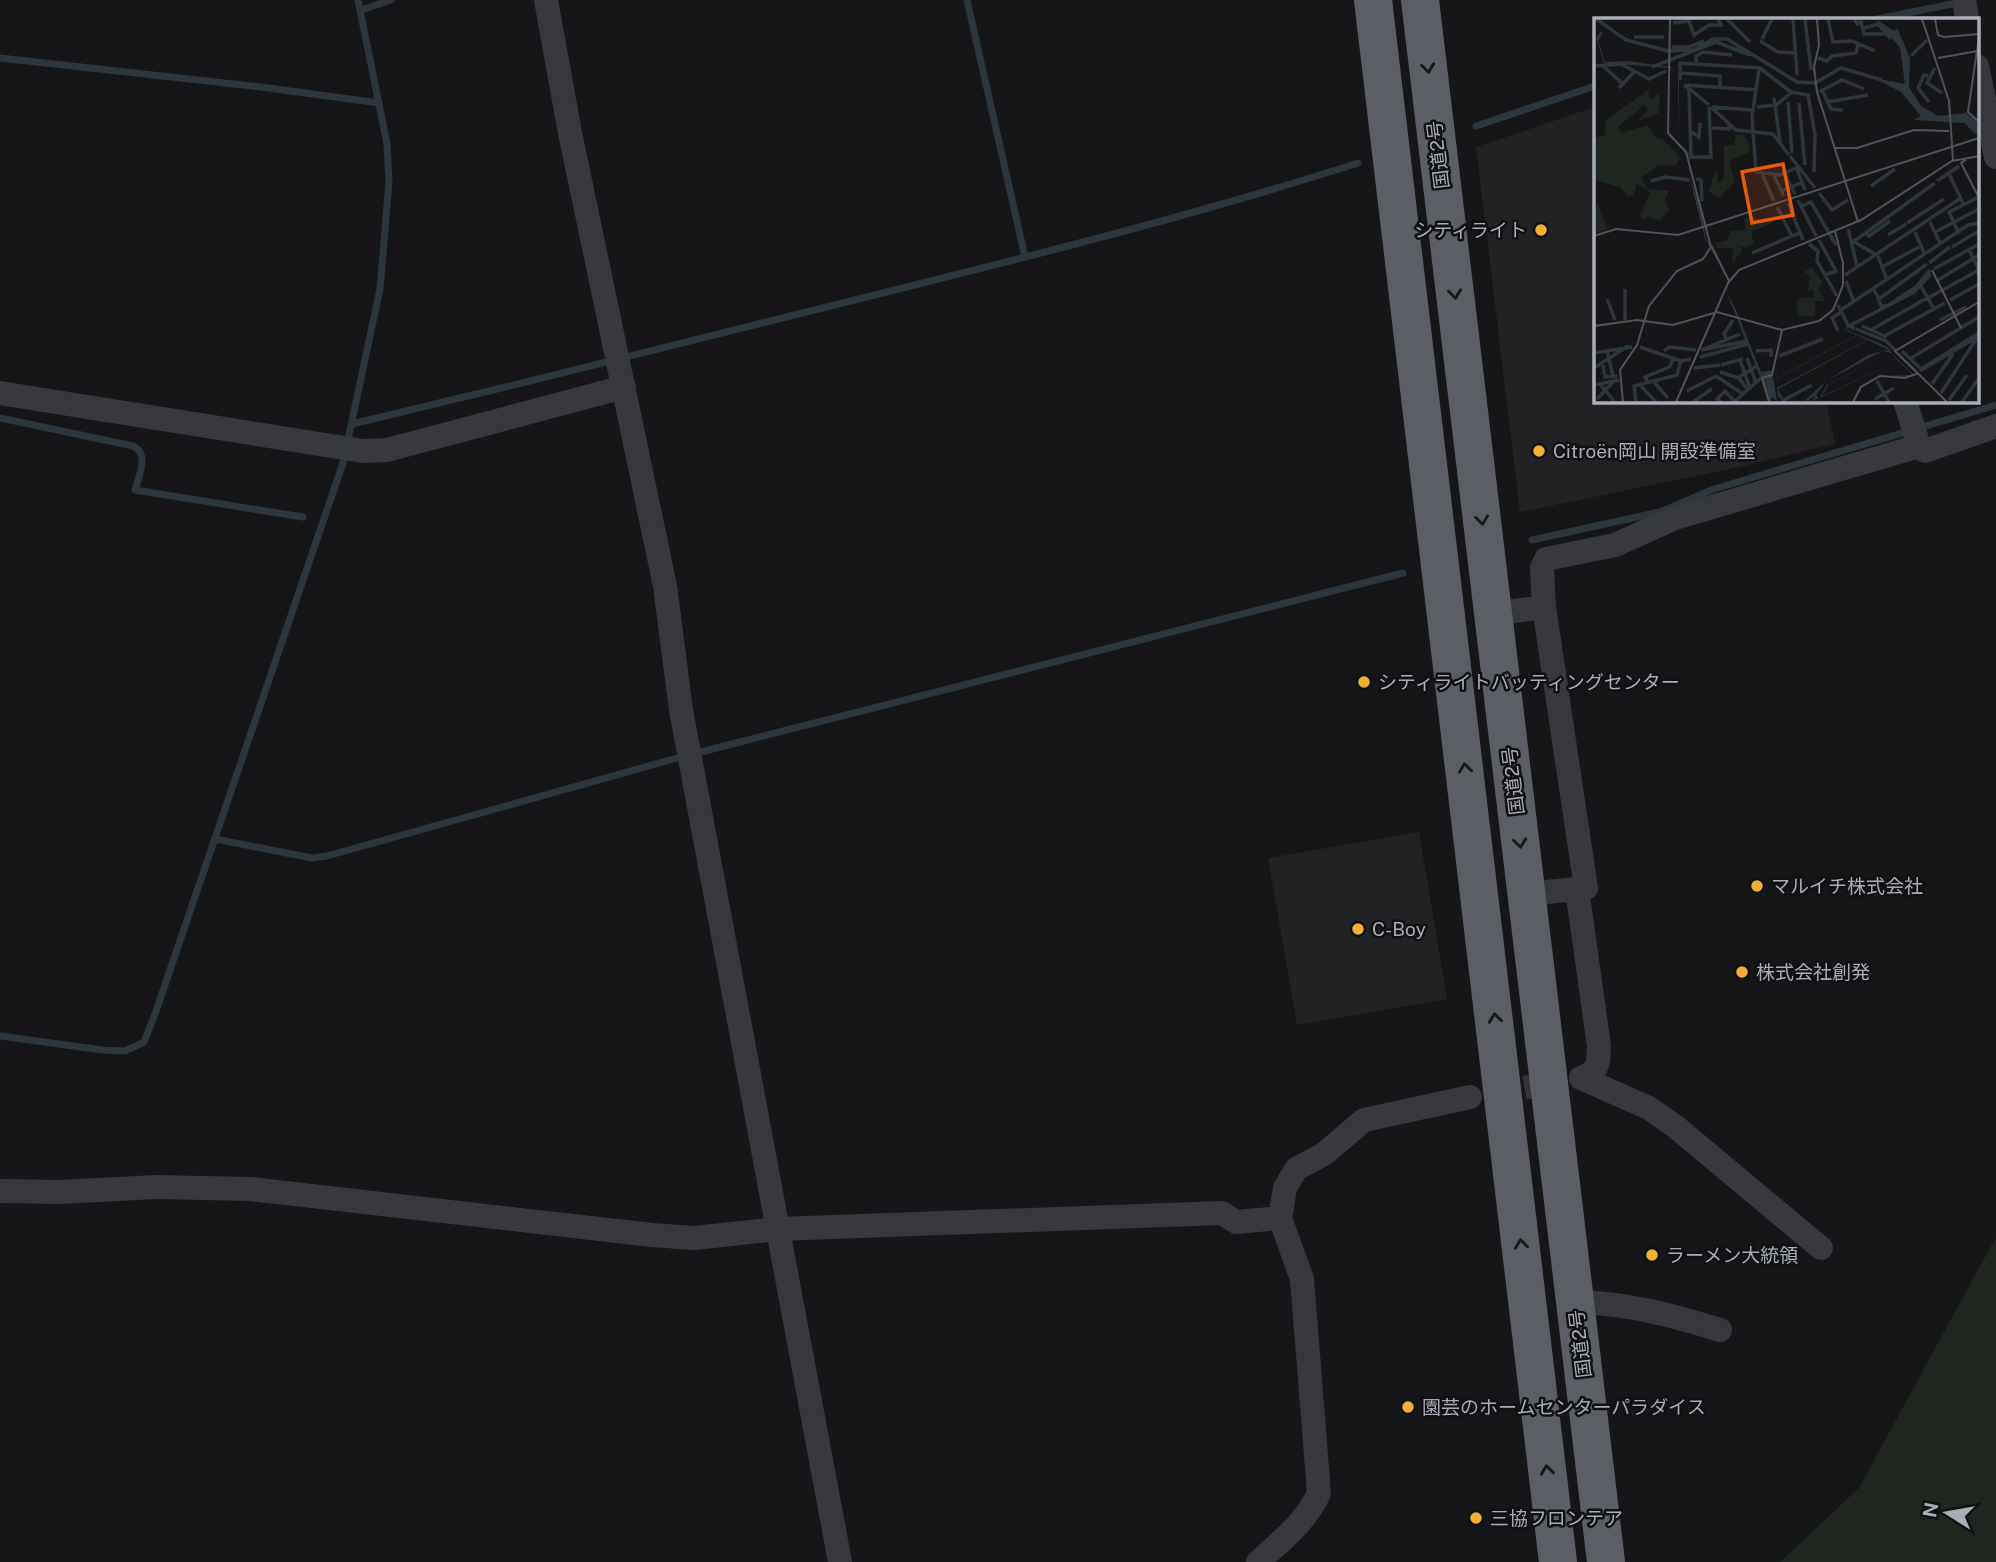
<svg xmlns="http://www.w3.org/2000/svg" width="1996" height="1562" font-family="'Public Sans','Noto Sans JP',sans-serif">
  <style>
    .built { fill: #222225 }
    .green { fill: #1e261f }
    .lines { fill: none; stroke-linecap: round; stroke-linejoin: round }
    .stream { stroke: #2c353c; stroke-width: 7 }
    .minor-tunnel { stroke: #333438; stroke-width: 24; stroke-dasharray: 24 12; stroke-linecap: butt }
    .minor { stroke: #37383d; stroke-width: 24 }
    .trunk { stroke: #5b5e65; stroke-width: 38 }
    .oneway { stroke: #18191b }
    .poi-dot { fill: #f2b134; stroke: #111113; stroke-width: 2.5 }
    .labels { text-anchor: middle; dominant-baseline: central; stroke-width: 5; stroke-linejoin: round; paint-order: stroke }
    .street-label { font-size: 19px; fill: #a8adb8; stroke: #111113 }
    .poi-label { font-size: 19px; fill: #a8adb8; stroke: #111113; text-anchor: start }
    .inset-river { fill: none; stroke: #2c353c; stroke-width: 3.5 }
    .inset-road { fill: none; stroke: #505258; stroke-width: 2 }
    .view { fill: #e8590c; fill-opacity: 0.15; stroke: #e8590c; stroke-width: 3.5 }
    .inset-edge { fill: none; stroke: #a8adb8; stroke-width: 3.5 }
  </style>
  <rect width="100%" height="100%" fill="#161618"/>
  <!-- built -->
  <g class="built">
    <polygon points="1595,107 1595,401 1826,401 1835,444 1730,469 1520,512 1476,147"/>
    <polygon points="1419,832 1447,999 1297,1025 1268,858"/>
  </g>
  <!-- green -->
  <polygon class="green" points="1996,1237 1996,1562 1780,1562 1859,1488"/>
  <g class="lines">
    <!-- stream -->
    <g class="stream">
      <polyline points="967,0 1025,257"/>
      <polyline points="361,10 391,0"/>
      <polyline points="1877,19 1962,2"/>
      <polyline points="0,58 261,87 379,103"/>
      <polyline points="1476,126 1595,86"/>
      <path d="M0 418 133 446C150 454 139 475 135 490L303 517"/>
      <path d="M352 424C536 380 719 335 903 288 1055 250 1208 211 1358 163"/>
      <polyline points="1532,540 1660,512 1714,489 1996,405"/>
      <polyline points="215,839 312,858 327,856 677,758 1403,573"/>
      <polyline points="0,1036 102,1050 125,1051 144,1042 155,1014 343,463 380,289 389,182 387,144 358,0"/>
    </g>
    <!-- minor-tunnel -->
    <polyline class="minor-tunnel" points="1489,1094 1563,1081"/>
    <!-- minor -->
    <g class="minor">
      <polyline points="546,0 570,133 665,586 681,710 840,1562"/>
      <polyline points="1964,0 1967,19"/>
      <polyline points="1977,66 1996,157"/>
      <polyline points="0,393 363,451 387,450 624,387"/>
      <polyline points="1905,401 1919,446 1925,451 1996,426"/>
      <polyline points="1493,614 1544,607"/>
      <polyline points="1577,889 1586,888 1544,607 1542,568 1546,559 1615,545 1675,518 1919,446"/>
      <path d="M1527 894 1577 889 1599 1046C1598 1064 1600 1070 1581 1078"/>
      <polyline points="1581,1078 1649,1108 1676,1127 1821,1248"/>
      <polyline points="0,1191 59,1192 156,1187 251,1189 652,1235 694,1238 778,1229 1222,1213 1236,1222 1280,1218"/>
      <path d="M1575 1302C1626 1303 1672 1315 1720 1330"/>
      <path d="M1258 1562C1281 1541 1306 1522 1319 1493L1302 1279 1280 1218 1285 1188 1296 1169 1324 1154 1364 1120 1470 1097"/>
    </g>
    <!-- trunk -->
    <g class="trunk">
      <polyline points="1373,0 1558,1562"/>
      <polyline points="1420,0 1606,1562"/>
    </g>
  </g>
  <!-- one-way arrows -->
  <defs><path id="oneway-chevron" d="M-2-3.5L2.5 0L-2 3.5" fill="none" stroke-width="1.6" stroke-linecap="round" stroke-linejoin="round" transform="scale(1.75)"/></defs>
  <g class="oneway">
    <use href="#oneway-chevron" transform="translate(1428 68) rotate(83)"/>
    <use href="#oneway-chevron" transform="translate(1455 294) rotate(83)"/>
    <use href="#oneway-chevron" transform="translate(1482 520) rotate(83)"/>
    <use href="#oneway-chevron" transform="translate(1465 768) rotate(-97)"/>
    <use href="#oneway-chevron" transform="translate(1520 843) rotate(83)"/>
    <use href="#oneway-chevron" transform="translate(1495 1018) rotate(-97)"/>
    <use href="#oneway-chevron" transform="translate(1521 1244) rotate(-97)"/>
    <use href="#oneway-chevron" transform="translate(1547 1470) rotate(-97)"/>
  </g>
  <!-- markers -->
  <g class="poi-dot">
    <circle cx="1541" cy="230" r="7"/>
    <circle cx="1539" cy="451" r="7"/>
    <circle cx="1364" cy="682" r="7"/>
    <circle cx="1757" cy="886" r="7"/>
    <circle cx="1358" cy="929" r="7"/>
    <circle cx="1742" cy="972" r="7"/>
    <circle cx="1652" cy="1255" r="7"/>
    <circle cx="1408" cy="1407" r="7"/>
    <circle cx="1476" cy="1518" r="7"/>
  </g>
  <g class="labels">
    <!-- street labels -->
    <g class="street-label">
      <text transform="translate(1438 155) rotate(-97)">国道2号</text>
      <text transform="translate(1513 781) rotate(-97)">国道2号</text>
      <text transform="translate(1580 1344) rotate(-97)">国道2号</text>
    </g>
    <!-- poi labels -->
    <g class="poi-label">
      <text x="1527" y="230" text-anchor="end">シティライト</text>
      <text x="1553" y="451">Citroën岡山 開設準備室</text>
      <text x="1378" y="682">シティライトバッティングセンター</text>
      <text x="1771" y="886">マルイチ株式会社</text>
      <text x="1372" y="929">C-Boy</text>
      <text x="1756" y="972">株式会社創発</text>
      <text x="1666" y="1255">ラーメン大統領</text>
      <text x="1422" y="1407">園芸のホームセンターパラダイス</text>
      <text x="1490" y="1518">三協フロンテア</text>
    </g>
  </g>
  <!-- overview -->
  <g transform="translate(1594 18)">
    <rect width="385" height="385" fill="#161618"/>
    <path d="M54 72 56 82 66 74 65 95 44 103 54 92 50 87 24 109 27 115 54 107 61 119 69 121 86 139 83 147 63 148 47 160 53 171 75 173 71 181 75 192 65 203 55 199 56 196 51 202 46 198 56 174 43 166 39 178H34L26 169 0 162V120L11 117 12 102ZM148 116 156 126 154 135 135 143 141 164 126 179 118 176 115 173 122 151 124 165 130 160V127H140L142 117ZM4 186 14 211 0 216V188ZM156 199 181 204 157 214 160 225 153 230 142 227 149 232 138 245 139 230H124L120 225 133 222 137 213 152 212 150 200ZM218 249 228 263 225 272 231 283H221V298L208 299 202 293 205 280H220L219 271 214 274 216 258 210 254Z" fill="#1e261f"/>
    <path d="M282 1 300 13 303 10 316 40 315 69 327 88 344 98 372 95 385 105V119L370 105 320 102 327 98 307 74 280 60 311 66 306 30ZM7 13 9 15 4 23 11 44 33 43 77 49 83 56 85 60V126L94 134 96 139V161L107 190 112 221 122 237 128 250 134 277 142 292 167 354 182 352 183 360H184L262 317 250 312 254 308H256L251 312 256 313 257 314 285 325 293 329 296 332 299 337 319 356 320 357 312 359 287 358 267 368 257 384 266 368 286 358 319 357 304 343 226 380 236 365 297 335 289 333 232 363 222 377 227 384 224 380 217 384 222 378 216 381 209 384 232 363 274 337 285 334 295 332 274 322 184 371 191 384 184 378 182 352 178 353 183 383 178 379 176 384 134 278 128 251 111 221 96 161 95 138 85 126 84 57 77 50 10 45 2 20ZM263 317 273 322 183 370V361ZM297 335 304 343 226 379 233 367Z" fill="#2c353c" fill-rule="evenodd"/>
    <path class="inset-river" d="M2 1 32 22 74 33 100 32 119 21H133L203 64 221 65 247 50 288 62M133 1 156 24M199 1 203 57M211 1 217 52M234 1 239 24 258 23 281 33M261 1 263 6 267 4 270 16H293M79 5 95 3 100 17 115 7H127L124 1M270 10 284 6 297 21M40 19H70M168 21 178 1M166 23 184 34 202 35M78 29H95L110 23M317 38 333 22M224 40 233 43 238 38 262 35 264 27M102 44V38L109 34 138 37M8 47 29 66M0 48 27 46 55 61 72 53M58 49 122 24 156 37M341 50 333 65 348 75M165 51 158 99 162 154 186 157 204 149M87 55 126 58V68M334 58 330 57 324 70 335 84M86 62V45L166 50 197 74 214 77 221 117 220 154M90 67 95 71 97 139H117M92 67 163 72M25 70 41 53M96 71 115 87M228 72 237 91 249 92M225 74 248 62 270 71M180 80 186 124M194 84 198 135M233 84 274 77M205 85 211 147M115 89 117 141M117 89 142 112 179 116 195 137M118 89 158 92M163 89 182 87 197 75M118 110 135 111V106M96 113 105 119 106 105M196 138 221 170M203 151 211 172M168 156 180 183M191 156 201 176M355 156 369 185M180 158 190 178M102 161 107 162 108 183M57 163 71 159 96 162M343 163 365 148M277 168 301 151M187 173 207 165M225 175 238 192 254 182M204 182 222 218M194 185 209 222M208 188 217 184 242 227M183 189 198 218M336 204 347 227M313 205 350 181M254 211 257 222 281 236M321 214 331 237M341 214 385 191M272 215 275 218 296 203M365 216 355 194 383 180M294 217 312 206M225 222 242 253 231 257M257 223 263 248M259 224 341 165M215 226 224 233 223 243 243 278M358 229 385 213M375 232 385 252M158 235 205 215M284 238 293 262M335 245 356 229M288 249 325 229M340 251 385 226M251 257 367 180M344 262 385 237M252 263 260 284M327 268 340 291M31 271V302M280 272 285 281 333 246M334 280 385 252M13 281 21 302M284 281 287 288H293L322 269 336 252M356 282 385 266M244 287 254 307 261 311M247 292 374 207 385 205M346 302 372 289M257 307 320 274 337 256M268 308 293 319M262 311 292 323 301 332M277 312 333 280M244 313 238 300 247 294M292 317 351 285M132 321 130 316 139 302M46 329 87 343M110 331 146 316M107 332 153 323M13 333 19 358M70 333 75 329 102 332M162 333 177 332V339M308 333 327 351 385 315M0 335 38 329M185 338 229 321M106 339 154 326M153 340 162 365M317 340 385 299M146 342 156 370M9 347 11 359 23 358M127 347 149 341M0 350 34 328M100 350 126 347M326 353 385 318M126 354 145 360 154 372M122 358 149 376M145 359 163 348M283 363 295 384M54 364 51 359 75 349 80 340M60 364 74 380M6 366 20 383M338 366 359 336M0 367 25 362M47 368 62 384M93 373 122 358M347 375 383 320M3 381 20 363M281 381 300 370M355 382 373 357M188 383 218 367M42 384 40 368 83 357 87 343 97 341M99 384 118 371M127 384 123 381 131 373 141 384M140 384 168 359M368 384 385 360"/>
    <path class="inset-road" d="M223 1 225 27 220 49 223 74 264 204M328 1 355 83 359 142M341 1 344 17 350 19 385 16M385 19 374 94 385 104M344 40 384 33M241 130H263L320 112 355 113M372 142 367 145 385 180M0 218 22 211 84 217 385 120M117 227 135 263M338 252 367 310M0 308 43 302 79 307 123 294 188 312 225 303 239 292 249 267V245L241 213M29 384 26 352 43 327 55 288 83 253 109 241 117 229 92 134 74 115 76 1M82 384 134 265 145 252 267 202 358 143 385 138M175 384 168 360 178 357 188 312M259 384 267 369 286 358 311 360 325 355M353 384 301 333 385 284"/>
    <path class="view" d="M189 146 199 197 158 205 148 154Z"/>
    <rect width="385" height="385" class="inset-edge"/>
  </g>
  <!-- north arrow -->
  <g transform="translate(1947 1513) rotate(281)" stroke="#111113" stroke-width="5" paint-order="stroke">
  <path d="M0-5L12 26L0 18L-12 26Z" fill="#a8adb8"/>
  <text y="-10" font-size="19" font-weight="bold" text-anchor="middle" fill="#a8adb8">N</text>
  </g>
</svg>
